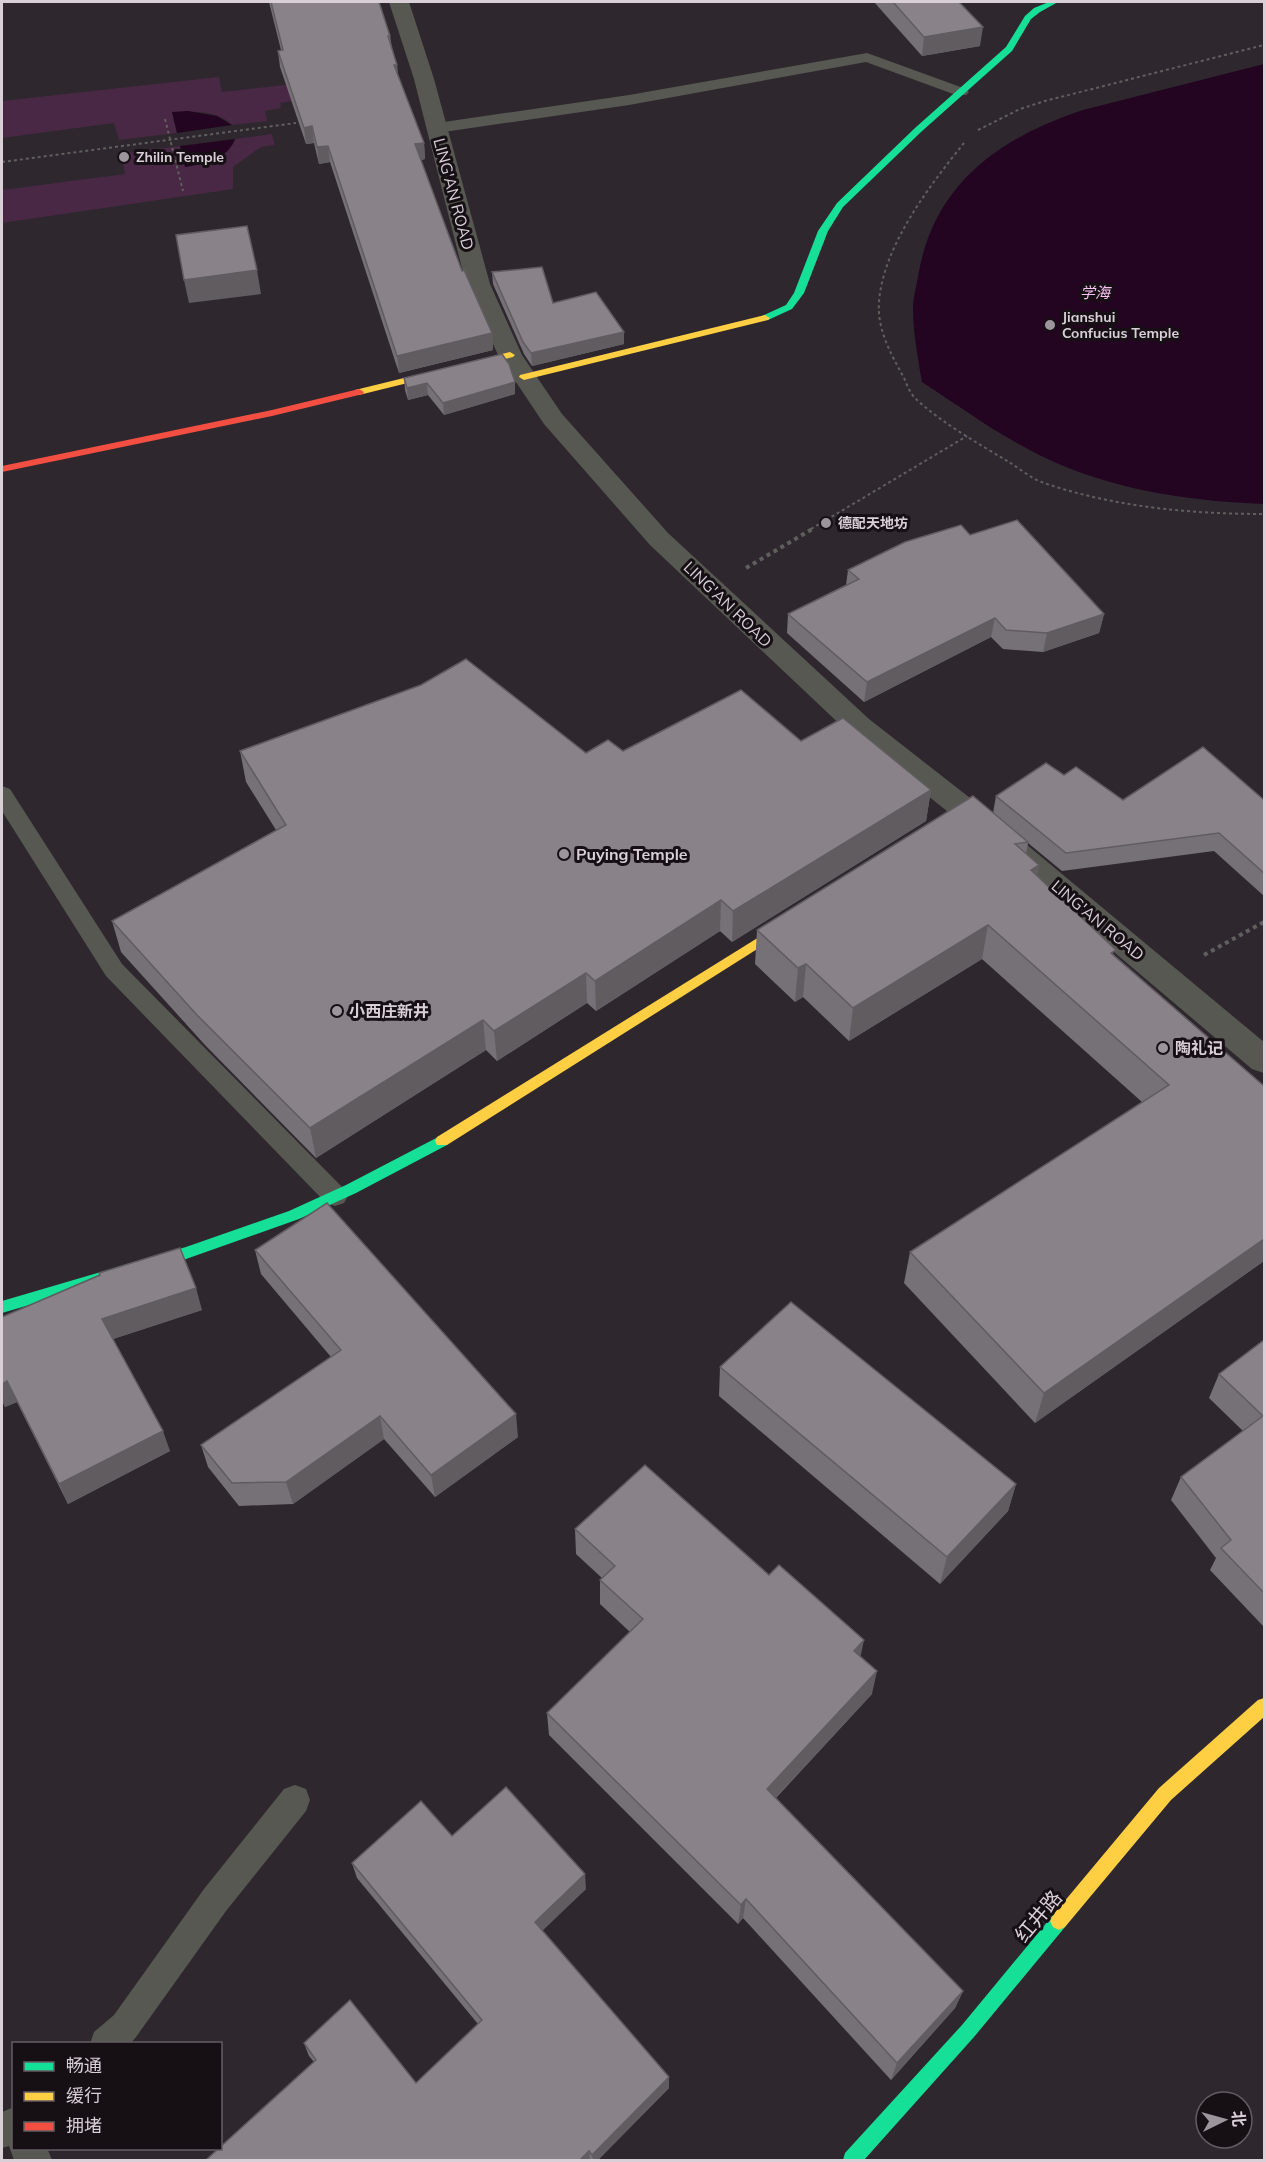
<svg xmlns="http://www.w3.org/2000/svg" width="1266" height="2162" font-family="Mulish,'Noto Sans SC',sans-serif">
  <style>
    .green { fill: #482844 }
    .water { fill: #230421 }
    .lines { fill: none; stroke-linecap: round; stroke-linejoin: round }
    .path-far1 { stroke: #605f5d; stroke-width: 2; stroke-dasharray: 3 3; stroke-linecap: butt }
    .path { stroke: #605f5d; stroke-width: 4; stroke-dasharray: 4 4; stroke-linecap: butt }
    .lane { fill: #575852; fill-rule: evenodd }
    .street { fill: #575852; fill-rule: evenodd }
    .fast { fill: #16e098; fill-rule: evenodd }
    .slow { fill: #ffcf43; fill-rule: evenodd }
    .jam { fill: #f24e42; fill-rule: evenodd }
    .wall { fill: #767176 }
    .shaded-wall { fill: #605c60 }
    .building { fill: #898389; stroke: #605c60; stroke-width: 1.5 }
    .poi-dot { fill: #9d959c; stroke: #161015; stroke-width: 2 }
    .labels { text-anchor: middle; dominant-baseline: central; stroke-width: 6; stroke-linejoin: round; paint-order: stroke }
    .far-poi-label { font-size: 14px; font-weight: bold; fill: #d9cfd7; stroke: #161015; text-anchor: start }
    .far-water-label { font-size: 15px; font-style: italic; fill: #fac1f2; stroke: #161015 }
    .street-label { font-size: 16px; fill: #d9cfd7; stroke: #161015 }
    .poi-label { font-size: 16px; font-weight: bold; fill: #d9cfd7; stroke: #161015; text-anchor: start }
    .near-street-label { font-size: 20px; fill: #d9cfd7; stroke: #161015 }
  </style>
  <rect width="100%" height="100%" fill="#2e282e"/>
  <!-- green -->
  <g class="green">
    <path d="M219 77 222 92 293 84 298 100 280 103 281 108 265 111 267 121 232 125C216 109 192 112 172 112L177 133 119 140 114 123 2 138V101Z"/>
    <polygon points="272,134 275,145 261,147 233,167 233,189 2,223 2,190 125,174 121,153 180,146 185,167 233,144 235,139"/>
  </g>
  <!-- water -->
  <g class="water">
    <path d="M1264 64V504C1184 501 1098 488 1026 448 990 429 956 404 922 382 918 358 913 333 913 309 913 298 916 287 918 277 933 184 999 138 1083 110Z"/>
    <polygon points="188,111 217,116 232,125 177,133 172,112"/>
    <path d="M235 139C228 159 204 164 185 167L180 146Z"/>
  </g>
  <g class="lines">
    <!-- path-far1 -->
    <g class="path-far1">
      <polyline points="165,119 183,191"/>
      <polyline points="978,130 1020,109 1045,101 1264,45"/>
      <path d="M964 143C930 185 883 246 879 302 877 330 891 354 904 378 907 385 910 393 915 398 940 422 979 444 1009 462 1020 469 1032 479 1044 483 1114 507 1191 514 1264 514"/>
      <polyline points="2,162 296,123"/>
      <polyline points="811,529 967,436"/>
    </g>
    <!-- path -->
    <g class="path">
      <polyline points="746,568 814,528"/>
      <polyline points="1204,955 1264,922"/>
    </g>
    <!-- lane -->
    <g class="lane">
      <polygon points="867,53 966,89 969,92 966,95 956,95 866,62 629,105 437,133 429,128 437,123 629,95"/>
      <polygon points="2,786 10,789 122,964 344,1189 348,1196 344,1203 335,1206 326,1203 106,976 2,811"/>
      <polygon points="295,1785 306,1789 310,1800 306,1811 226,1911 136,2037 130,2044 90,2044 94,2032 114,2015 204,1889 284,1789"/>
      <polygon points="14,2107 14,2148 47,2148 52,2160 14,2160 9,2146 2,2148 2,2112"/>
    </g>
    <!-- street -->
    <polygon class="street" points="389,2 409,2 434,79 490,284 522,355 562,414 668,533 869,719 979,805 1264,1042 1264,1073 1252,1069 957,819 849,733 650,545 544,424 498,355 466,284 414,79"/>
    <!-- fast -->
    <g class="fast">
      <polygon points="1049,2 1058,2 1040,12 1031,19 1012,51 921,132 843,207 828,231 804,293 792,309 768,320 762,320 762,316 786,305 794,293 818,231 837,203 915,128 1006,47 1025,16 1034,8"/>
      <polygon points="442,1135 447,1137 449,1141 447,1145 356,1193 299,1219 186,1259 2,1313 2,1301 186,1247 289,1211 346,1185"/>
      <polygon points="1059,1912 1065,1915 1068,1921 1065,1927 974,2037 864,2160 843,2160 845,2153 962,2025 1053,1915"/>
    </g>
    <!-- slow -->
    <g class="slow">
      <polygon points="765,315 770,318 768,320 524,380 519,377 520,375"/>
      <polygon points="510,352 515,355 513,357 359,395 354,392 355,390"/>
      <polygon points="793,916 797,918 799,921 797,924 447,1145 437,1145 435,1141 437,1137"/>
      <polygon points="1264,1698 1264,1717 1171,1800 1065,1927 1059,1930 1053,1927 1050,1921 1053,1915 1159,1788 1258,1700"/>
    </g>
    <!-- jam -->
    <polygon class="jam" points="359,389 364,392 363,394 272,416 2,472 2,466 272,410"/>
  </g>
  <!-- wall -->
  <g class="wall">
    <polygon points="269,2 379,2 390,36 392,48 397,65 398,76 424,143 425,159 421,160 462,271 492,333 493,350 399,373 330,162 319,164 314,143 306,144 280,67 278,51 281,50"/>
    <polygon points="874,2 959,2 980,46 922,56"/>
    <polygon points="492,272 553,303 624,344 532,366 524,354 493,284"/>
    <polygon points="404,378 515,382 515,394 444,415 428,395 408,400 405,390"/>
    <polygon points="970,535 1104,614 1099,633 1043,652 1003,649 991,637 864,702 787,633 788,614 846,585 848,570"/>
    <polygon points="801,741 931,790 926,821 732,942 720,931 596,1011 587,1003 497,1061 486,1050 316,1158 205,1045 121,952 112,921 276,830 246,782 240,751 586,753"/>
    <polygon points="1064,775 1123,800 1264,800 1264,896 1214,851 1062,871 1028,843 1026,854 1039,865 1037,875 1115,956 1264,1086 1264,1261 1035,1423 904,1283 910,1252 1142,1102 982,959 849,1041 803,997 795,1002 755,964 757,930 993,813 996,796"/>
    <polygon points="255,1250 518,1437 435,1497 384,1439 293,1504 239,1506 208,1467 201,1445 331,1357 261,1274"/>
    <polygon points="202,1310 113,1339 170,1451 68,1504 17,1402 5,1407 2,1400 2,1317"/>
    <polygon points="1264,1340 1264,1627 1210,1570 1216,1558 1171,1500 1181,1477 1243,1431 1209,1398 1219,1374"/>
    <polygon points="720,1367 1016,1484 1008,1511 940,1584 719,1396"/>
    <polygon points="575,1529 861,1657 872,1694 776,1798 963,1991 955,2008 891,2080 743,1918 738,1924 549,1735 547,1713 630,1632 600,1604 600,1580 602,1578 576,1554"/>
    <polygon points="452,1836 586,1889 542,1930 669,2077 669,2088 598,2160 206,2160 314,2062 309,2056 304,2043 416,2083 478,2024 357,1878 352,1863"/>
  </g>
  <!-- shaded-wall -->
  <g class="shaded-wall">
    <polygon points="983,27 980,46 922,56 924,37"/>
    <polygon points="394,65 397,65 398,81"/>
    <polygon points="312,126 314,143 306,144 304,128"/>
    <polygon points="424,143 425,159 416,161 415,144"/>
    <polygon points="328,146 330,162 319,164 317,147"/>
    <polygon points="257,270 261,294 189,303 184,280"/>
    <polygon points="624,332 624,344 532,366 531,353"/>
    <polygon points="492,333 493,350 399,373 397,356"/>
    <polygon points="515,382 515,394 444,415 443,403"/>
    <polygon points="427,383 428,395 408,400 407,388"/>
    <polygon points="1104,614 1099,633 1043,652 1047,633"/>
    <polygon points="995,618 991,637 864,702 867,682"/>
    <polygon points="931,790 926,821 732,942 733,911"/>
    <polygon points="1039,865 1031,899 1031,870"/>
    <polygon points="721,900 720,931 596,1011 595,981"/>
    <polygon points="988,925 982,959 849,1041 853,1008"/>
    <polygon points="806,964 803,997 795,1002 798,968"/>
    <polygon points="586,973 587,1003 497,1061 494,1031"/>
    <polygon points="483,1020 486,1050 316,1158 310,1128"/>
    <polygon points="1264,1239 1264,1261 1035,1423 1044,1393"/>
    <polygon points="196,1288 202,1310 110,1340 102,1319"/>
    <polygon points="7,1381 17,1402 5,1407 2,1400 2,1384"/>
    <polygon points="516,1414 518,1437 435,1497 431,1475"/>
    <polygon points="380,1416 384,1439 293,1504 286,1482"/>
    <polygon points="163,1431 170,1451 68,1504 59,1484"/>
    <polygon points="1016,1484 1008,1511 940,1584 947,1557"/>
    <polygon points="864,1640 859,1664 854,1651"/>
    <polygon points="877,1671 872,1694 764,1810 767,1789"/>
    <polygon points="585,1874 586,1889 537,1936 535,1922"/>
    <polygon points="746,1899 743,1918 738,1924 741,1905"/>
    <polygon points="963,1991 955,2008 891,2080 897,2063"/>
    <polygon points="669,2077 669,2088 598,2160 593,2160 592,2155"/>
    <polygon points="589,2151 590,2160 580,2160"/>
  </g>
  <!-- building -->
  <g class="building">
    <polygon points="271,2 379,2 390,36 388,36 397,65 394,65 424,143 415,144 462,271 464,270 492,333 397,356 328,146 317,147 312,126 304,128 278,51 283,50"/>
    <polygon points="893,2 959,2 983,27 924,37"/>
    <polygon points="247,226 257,270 184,280 176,235"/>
    <polygon points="542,267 553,303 596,292 624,332 531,353 523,342 492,272"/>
    <polygon points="502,354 509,364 515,382 443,403 427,383 407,388 404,378"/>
    <polygon points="1017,520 1104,614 1047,633 1006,630 995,618 867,682 788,614 859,579 848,570 905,542 961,525 970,535"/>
    <polygon points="466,659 586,753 608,740 623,751 741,690 801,741 843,718 931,790 733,911 721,900 595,981 586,973 494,1031 483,1020 310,1128 197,1015 112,921 286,825 240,751 421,685"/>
    <polygon points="1203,747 1264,800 1264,873 1219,833 1066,853 996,796 1046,763 1064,775 1076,767 1123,800"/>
    <polygon points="973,796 1028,842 1015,844 1039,865 1031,870 1116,950 1111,953 1264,1086 1264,1239 1044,1393 910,1252 1169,1085 988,925 853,1008 806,964 798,968 757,930"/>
    <polygon points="327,1203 516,1414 431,1475 380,1416 286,1482 232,1483 201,1445 341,1350 255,1250"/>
    <polygon points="180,1248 196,1288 102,1319 163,1431 59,1484 7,1381 2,1384 2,1317 100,1275 99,1273"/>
    <polygon points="791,1302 1016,1484 947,1557 720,1367"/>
    <polygon points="1264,1340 1264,1593 1221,1548 1231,1540 1181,1477 1263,1416 1219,1374"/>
    <polygon points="645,1465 769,1575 779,1565 864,1640 854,1651 877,1671 767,1789 963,1991 897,2063 746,1899 741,1905 547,1713 643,1619 600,1580 615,1566 575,1529"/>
    <polygon points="506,1787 585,1874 535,1922 669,2077 592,2155 589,2151 580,2160 206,2160 316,2060 304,2043 350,2000 416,2083 482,2020 352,1863 421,1801 452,1836"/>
  </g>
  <!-- markers -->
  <g class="poi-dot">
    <circle cx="124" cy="157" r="6"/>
    <circle cx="1050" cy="325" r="6"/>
    <circle cx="826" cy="523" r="6"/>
    <circle cx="564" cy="854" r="6"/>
    <circle cx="337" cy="1011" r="6"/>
    <circle cx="1163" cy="1048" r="6"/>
  </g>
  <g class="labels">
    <!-- far-poi labels -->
    <g class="far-poi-label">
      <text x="136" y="157">Zhilin Temple</text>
      <text x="1062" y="317">Jianshui<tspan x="1062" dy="16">Confucius Temple</tspan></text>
      <text x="838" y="523">德配天地坊</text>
    </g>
    <!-- far-water labels -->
    <g class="far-water-label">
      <text x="1095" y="292">学海</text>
    </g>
    <!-- street labels -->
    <g class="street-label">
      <text transform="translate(454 194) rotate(75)">LING'AN ROAD</text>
      <text transform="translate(728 604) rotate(44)">LING'AN ROAD</text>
      <text transform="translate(1098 920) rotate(40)">LING'AN ROAD</text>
    </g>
    <!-- poi labels -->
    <g class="poi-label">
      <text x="576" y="854">Puying Temple</text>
      <text x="349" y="1011">小西庄新井</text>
      <text x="1175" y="1048">陶礼记</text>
    </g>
    <!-- near-street labels -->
    <g class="near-street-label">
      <text transform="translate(1038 1916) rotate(-50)">红井路</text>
    </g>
  </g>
  <!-- border -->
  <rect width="1266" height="2162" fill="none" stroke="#d9cfd7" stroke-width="6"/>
  <!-- legend -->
  <rect x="12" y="2042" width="210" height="108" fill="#161015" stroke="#645c63" stroke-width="1.5"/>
  <rect x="24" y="2062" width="30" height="9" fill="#16e098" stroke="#645c63" stroke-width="1.5"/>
  <text x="66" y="2072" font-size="18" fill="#d9cfd7">畅通</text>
  <rect x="24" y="2092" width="30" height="9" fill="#ffcf43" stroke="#645c63" stroke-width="1.5"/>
  <text x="66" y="2102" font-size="18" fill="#d9cfd7">缓行</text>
  <rect x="24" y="2122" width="30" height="9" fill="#f24e42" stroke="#645c63" stroke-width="1.5"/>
  <text x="66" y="2132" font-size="18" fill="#d9cfd7">拥堵</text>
  <!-- north arrow -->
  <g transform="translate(1224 2120) rotate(85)"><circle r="28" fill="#161015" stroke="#645c63" stroke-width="1.5"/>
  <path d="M0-4.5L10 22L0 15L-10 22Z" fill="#9d959c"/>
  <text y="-9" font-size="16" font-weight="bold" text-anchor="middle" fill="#d9cfd7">北</text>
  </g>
</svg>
